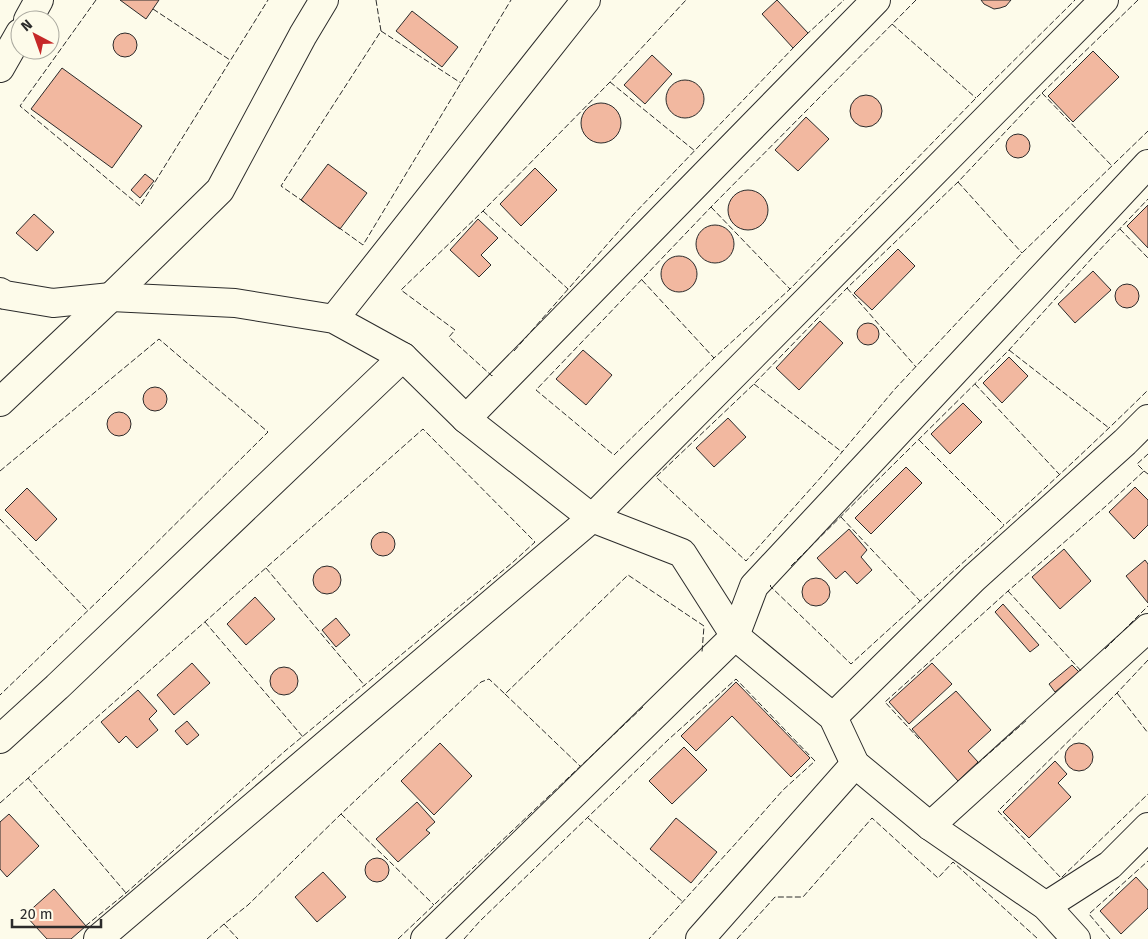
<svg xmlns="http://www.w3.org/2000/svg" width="1148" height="939" font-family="'Fira Sans',sans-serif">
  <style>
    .building { fill: #f2b8a0; stroke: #2b2b2b }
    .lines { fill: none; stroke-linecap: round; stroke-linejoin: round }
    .minor-casing { stroke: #2b2b2b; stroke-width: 30 }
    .minor { stroke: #fdfbea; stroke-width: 28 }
    .fence { stroke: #2b2b2b; stroke-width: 1; stroke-dasharray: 6 2.5; stroke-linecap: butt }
  </style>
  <rect width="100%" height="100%" fill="#fdfbea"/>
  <!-- building -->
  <g class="building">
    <polygon points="120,0 159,0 146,19"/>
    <polygon points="777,0 808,33 793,48 762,14"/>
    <polygon points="981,0 1011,0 1006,6 1000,8 994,9 984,4"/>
    <polygon points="412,11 458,47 442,67 396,31"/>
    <circle cx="125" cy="45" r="12"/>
    <polygon points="1093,51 1119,77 1073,122 1048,96"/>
    <polygon points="652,55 672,74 645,104 624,85"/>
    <polygon points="62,68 142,126 112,168 31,109"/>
    <circle cx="685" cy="99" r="19"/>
    <circle cx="866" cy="111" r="16"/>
    <circle cx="601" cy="123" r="20"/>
    <polygon points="806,117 829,139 798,171 775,150"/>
    <circle cx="1018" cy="146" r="12"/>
    <polygon points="328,164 367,193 340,229 301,200"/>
    <polygon points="535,168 557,190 521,226 500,204"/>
    <polygon points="145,174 154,181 140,198 131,190"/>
    <circle cx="748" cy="210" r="20"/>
    <polygon points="1148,205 1148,248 1127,226"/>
    <polygon points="34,214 54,232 37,251 16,233"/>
    <polygon points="478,219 498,238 481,255 491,265 479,277 450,250"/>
    <circle cx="715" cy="244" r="19"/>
    <polygon points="898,249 915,266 872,310 854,293"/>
    <circle cx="679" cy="274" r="18"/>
    <polygon points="1093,271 1111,290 1075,323 1058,304"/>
    <circle cx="1127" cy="296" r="12"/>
    <polygon points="820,321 843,343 799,390 776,368"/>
    <circle cx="868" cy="334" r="11"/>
    <polygon points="583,350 612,375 586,405 556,379"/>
    <polygon points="1009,357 1028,376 1002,403 983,383"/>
    <circle cx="155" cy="399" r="12"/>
    <polygon points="963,403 982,422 950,454 931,434"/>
    <circle cx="119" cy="424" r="12"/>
    <polygon points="728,418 746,437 714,467 696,448"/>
    <polygon points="906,467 922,483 871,534 855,518"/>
    <polygon points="1135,487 1148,500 1148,525 1134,539 1109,512"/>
    <polygon points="27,488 57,519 36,541 5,510"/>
    <polygon points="849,529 867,550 861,557 872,570 857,584 845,571 836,579 817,558"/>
    <circle cx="383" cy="544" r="12"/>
    <polygon points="1064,549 1091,581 1060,609 1032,577"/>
    <polygon points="1145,560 1148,564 1148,603 1126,576"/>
    <circle cx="327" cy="580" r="14"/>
    <circle cx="816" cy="592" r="14"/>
    <polygon points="255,597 275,619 246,645 227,624"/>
    <polygon points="1003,604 1039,645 1030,652 995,612"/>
    <polygon points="336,618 350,635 336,647 322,630"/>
    <polygon points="192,663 210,683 174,715 157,695"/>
    <polygon points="932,663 952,684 909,724 889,702"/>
    <polygon points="1072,665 1079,672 1055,692 1049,684"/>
    <circle cx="284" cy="681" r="14"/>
    <polygon points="736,682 810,758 791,777 732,716 696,751 681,736"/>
    <polygon points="138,690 157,711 149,719 158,730 137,748 126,736 119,743 101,722"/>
    <polygon points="956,691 991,730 968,751 978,762 958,781 912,729"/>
    <polygon points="187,721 199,735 187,745 175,731"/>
    <polygon points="440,743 472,776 434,815 401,781"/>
    <circle cx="1079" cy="757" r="14"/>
    <polygon points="684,747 707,770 672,804 649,781"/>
    <polygon points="1055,761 1067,774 1058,783 1071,797 1029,838 1003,812"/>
    <polygon points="417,802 435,822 426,830 430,833 398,862 376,839"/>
    <polygon points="9,814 39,846 7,877 0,869 0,822"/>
    <polygon points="676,818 717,852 691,883 650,849"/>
    <circle cx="377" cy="870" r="12"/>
    <polygon points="323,872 346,897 317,922 295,897"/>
    <polygon points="1136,877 1148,890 1148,908 1121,934 1100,911"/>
    <polygon points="54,889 86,926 71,939 47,939 25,915"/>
  </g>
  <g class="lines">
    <defs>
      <g id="minor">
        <polyline points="28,20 39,0"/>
        <polyline points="0,68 20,33"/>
        <polyline points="0,292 5,295 53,303 111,297 235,303 334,319 403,357 466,419 592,518 682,553 735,636 833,717 855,764 930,826 1046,906 1076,939"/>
        <polyline points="334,319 586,0"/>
        <polyline points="0,402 111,297 220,190 303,35 324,0"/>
        <polyline points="466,419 876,0"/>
        <polyline points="833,717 974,578 1125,442 1148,419"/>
        <polyline points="0,739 57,687 403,357"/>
        <polyline points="930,826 1148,628"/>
        <polyline points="1046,906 1110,865 1148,827"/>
        <polyline points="98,939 592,518 1104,0"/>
        <polyline points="425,939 735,636 754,586 1148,164"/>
        <polyline points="700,939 855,764"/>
      </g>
    </defs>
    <!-- minor casing -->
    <use href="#minor" class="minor-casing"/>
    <!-- minor -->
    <use href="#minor" class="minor"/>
    <!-- fence -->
    <g class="fence">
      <polyline points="96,0 20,106 140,206 268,0"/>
      <polyline points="916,0 711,207 536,390 614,455 714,358 790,289 976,98 1075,0"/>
      <polyline points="1138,0 1042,93 958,182 847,288 754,384 656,477 746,561 822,476 894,390 1022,253 1148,131"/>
      <polyline points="153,9 230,60"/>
      <polyline points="892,24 976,98"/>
      <polyline points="381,31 461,83"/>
      <polyline points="806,35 844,0"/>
      <polyline points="610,82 695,151"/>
      <polyline points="1042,93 1112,166"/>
      <polyline points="958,182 1022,253"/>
      <polyline points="304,202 281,186 381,31 376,0"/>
      <polyline points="711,207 790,289"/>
      <polyline points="483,211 568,289"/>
      <polyline points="338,227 363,245 511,0"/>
      <polyline points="1120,229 1148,258"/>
      <polyline points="642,280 714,358"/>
      <polyline points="847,288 916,367"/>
      <polyline points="1009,350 1109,428"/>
      <polyline points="514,351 632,216 795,46"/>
      <polyline points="492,375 492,376 449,337 455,330 401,290 483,211 610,82 686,0"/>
      <polyline points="754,384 842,452"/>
      <polyline points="975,384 1059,474"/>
      <polyline points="919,440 1004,525"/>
      <polyline points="0,471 159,339 268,432 101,598 0,695"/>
      <polyline points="1144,471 1148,474"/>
      <polyline points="841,517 920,601"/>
      <polyline points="0,519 88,611"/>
      <polyline points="791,566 1009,350 1093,257 1148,199"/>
      <polyline points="266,568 365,686"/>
      <path d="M771 585 770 586 851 664C950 573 1052 485 1148 390"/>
      <polyline points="1008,591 1082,672"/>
      <polyline points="205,622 303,737"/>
      <polyline points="1105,649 1148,606"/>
      <polyline points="1148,660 1117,693 998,811 1061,878 1148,794"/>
      <polyline points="1117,693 1148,733"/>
      <polyline points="505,694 580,766"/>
      <polyline points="919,739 885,702 1008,591 1106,506 1144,471 1137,464 1148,454"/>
      <polyline points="977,764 1028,719"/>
      <polyline points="28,778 126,893"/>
      <polyline points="0,803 423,429 535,542 512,563 285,751 126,893 83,928"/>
      <polyline points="341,814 434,905"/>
      <polyline points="588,818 683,902"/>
      <polyline points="224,924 238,939"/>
      <polyline points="207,939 224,924 248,905 341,814 481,682 489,679 505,694 628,575 704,626 702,652"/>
      <polyline points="398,939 644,706"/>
      <polyline points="464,939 480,921 669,739 736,679 815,761 783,790 737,842 649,939"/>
      <polyline points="737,939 775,897 803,897 872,818 938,878 953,862 1038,939"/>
      <polyline points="1110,939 1089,914 1148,861"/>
    </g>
  </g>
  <!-- north arrow -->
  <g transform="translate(35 35) rotate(319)"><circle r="24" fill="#fdfbea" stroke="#a9a89e"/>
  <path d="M0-4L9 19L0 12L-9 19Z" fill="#c62828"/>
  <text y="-8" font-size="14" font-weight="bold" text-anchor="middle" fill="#2b2b2b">N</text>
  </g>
  <!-- scale -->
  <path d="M12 919v8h89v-8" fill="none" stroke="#2b2b2b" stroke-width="2.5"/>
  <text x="20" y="919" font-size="15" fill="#2b2b2b" stroke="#fdfbea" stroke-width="4" paint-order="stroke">20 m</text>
</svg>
